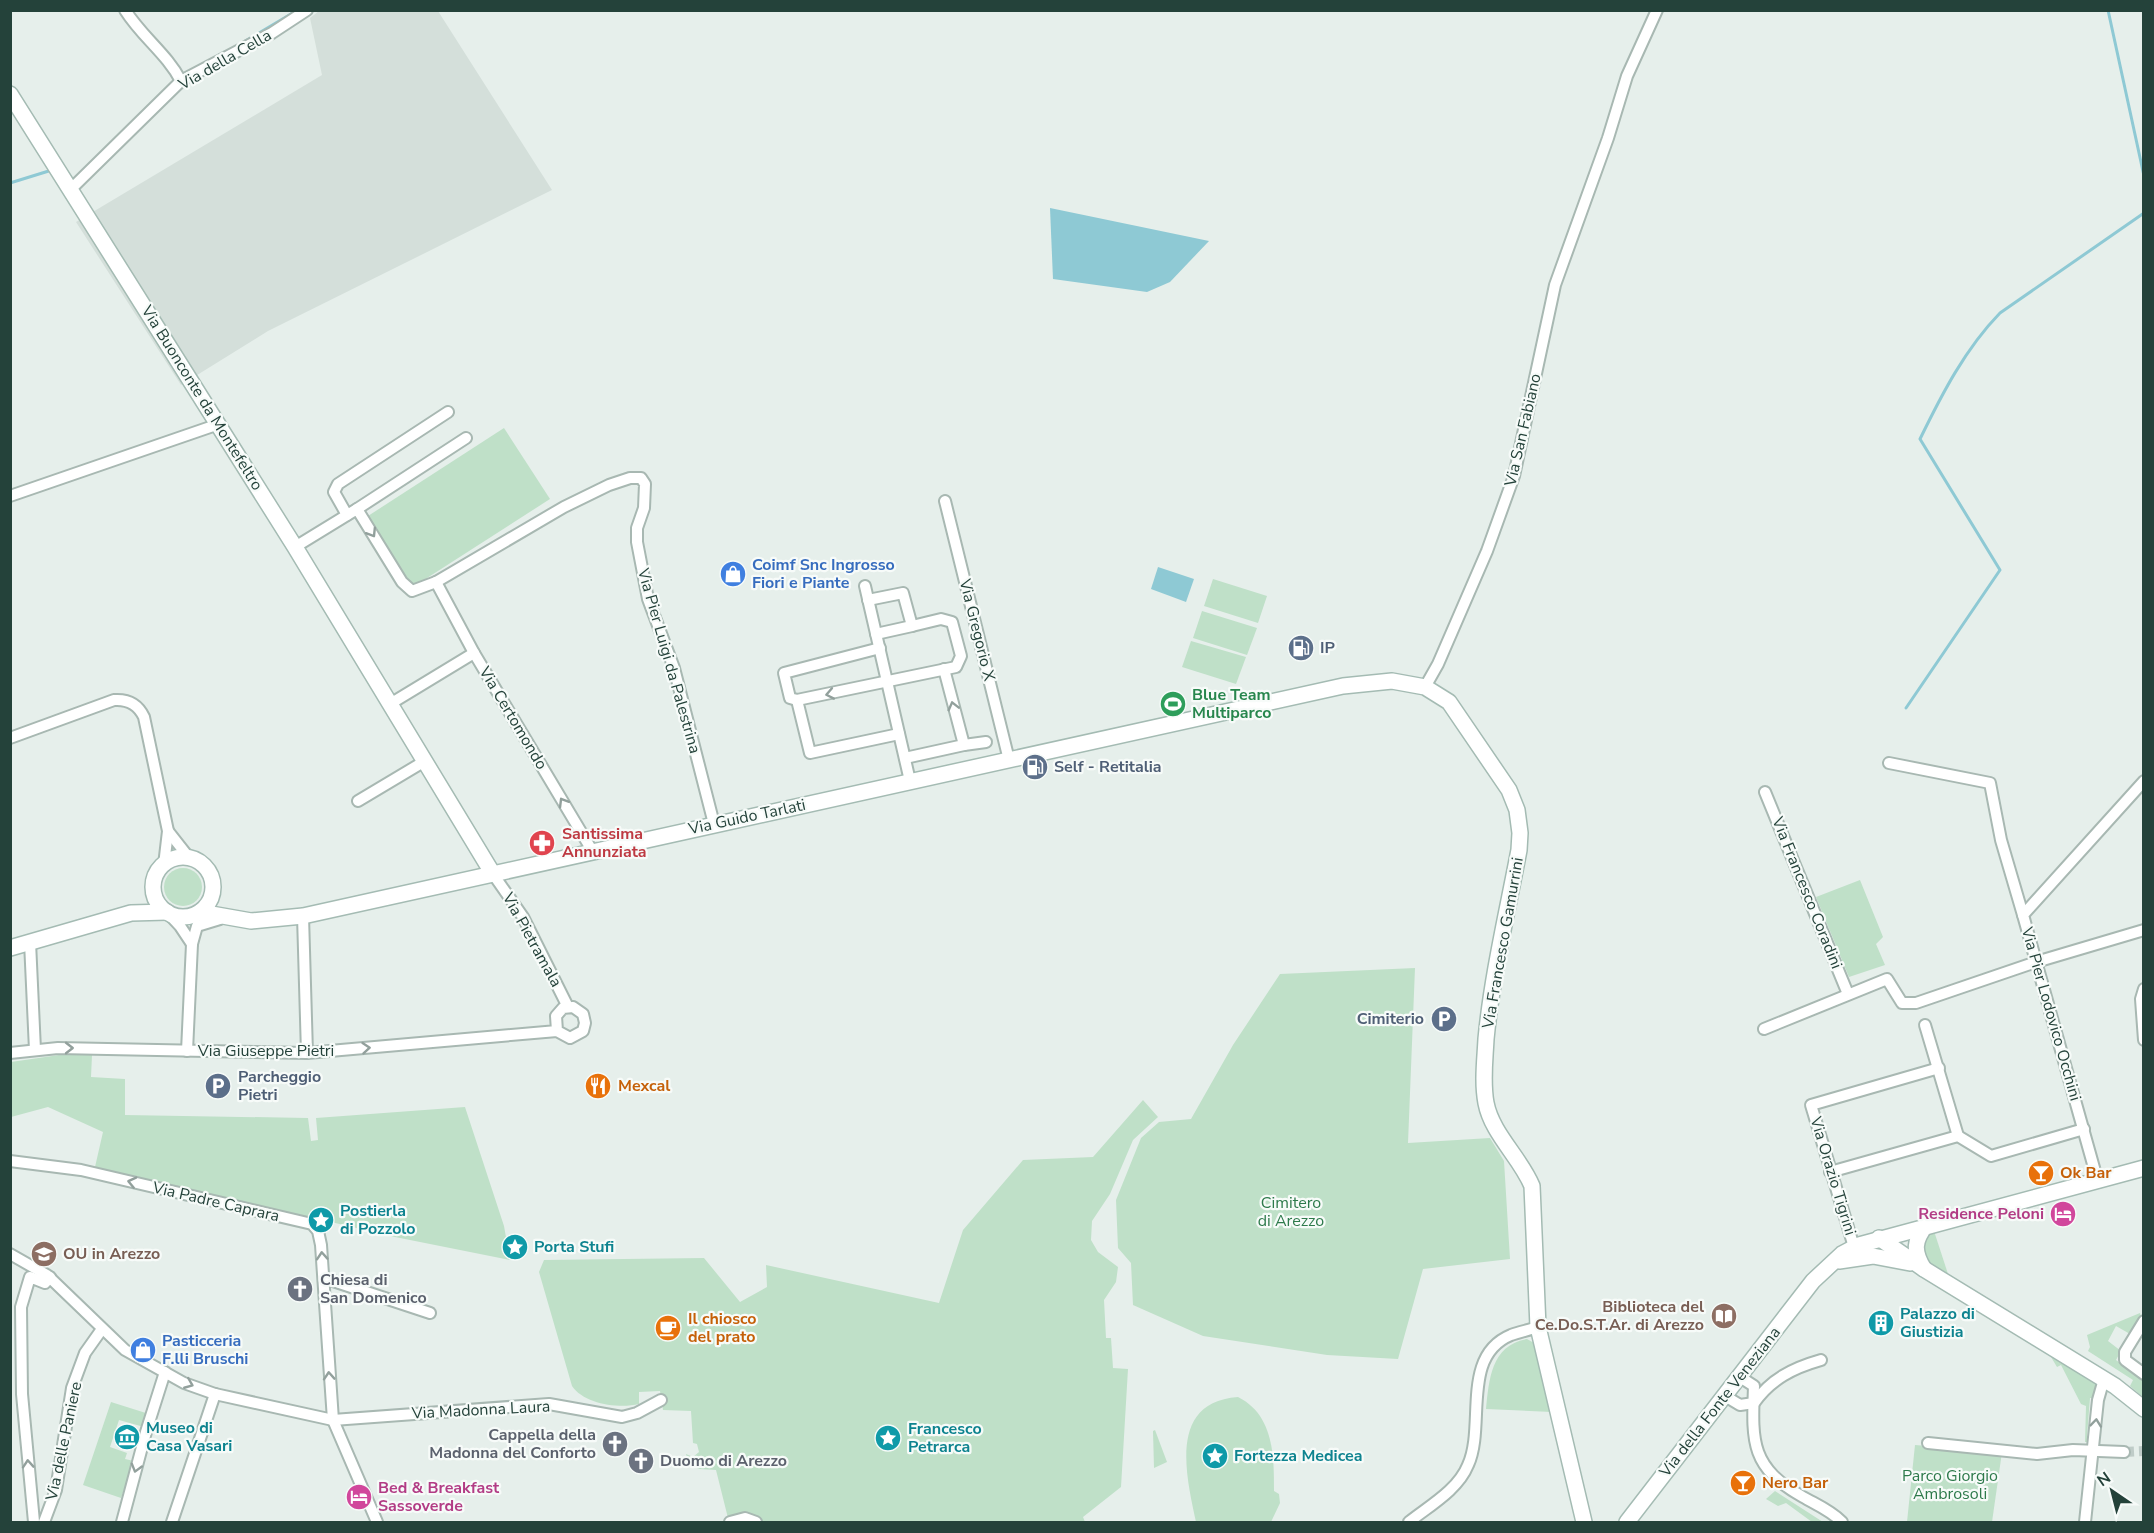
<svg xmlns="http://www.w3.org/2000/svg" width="2154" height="1533" font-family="'Nunito Sans',sans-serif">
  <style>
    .built { fill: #d4dfda }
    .green { fill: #bfe0c8 }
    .water { fill: #8ec9d4 }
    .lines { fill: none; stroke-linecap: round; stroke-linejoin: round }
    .stream { stroke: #8ec9d4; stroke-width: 3 }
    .street-tunnel { stroke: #bfccc8; stroke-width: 10; stroke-dasharray: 10 5; stroke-linecap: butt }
    .street-casing { stroke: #a8b8b2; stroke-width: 14 }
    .secondary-casing { stroke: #a4bbb3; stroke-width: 18 }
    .street { stroke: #fff; stroke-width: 10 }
    .secondary { stroke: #fff; stroke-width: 15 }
    .oneway { stroke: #92a09c }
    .labels { text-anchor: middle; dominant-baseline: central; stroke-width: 4.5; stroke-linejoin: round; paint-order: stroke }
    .street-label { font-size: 16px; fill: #24423a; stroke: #f7fbf9 }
    .shop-label { font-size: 16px; font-weight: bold; fill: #366cbe; stroke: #f7fbf9; text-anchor: start }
    .service-label { font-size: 16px; font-weight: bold; fill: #4e5e75; stroke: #f7fbf9; text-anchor: start }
    .leisure-label { font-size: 16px; font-weight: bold; fill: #27864d; stroke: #f7fbf9; text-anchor: start }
    .health-label { font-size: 16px; font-weight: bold; fill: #be3a42; stroke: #f7fbf9; text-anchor: start }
    .food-label { font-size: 16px; font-weight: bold; fill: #c56008; stroke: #f7fbf9; text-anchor: start }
    .park-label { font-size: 16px; fill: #2d7a4b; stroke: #f7fbf9 }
    .culture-label { font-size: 16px; font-weight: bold; fill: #0d838f; stroke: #f7fbf9; text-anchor: start }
    .hotel-label { font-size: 16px; font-weight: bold; fill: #b23c85; stroke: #f7fbf9; text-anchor: end }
    .education-label { font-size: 16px; font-weight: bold; fill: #785e54; stroke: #f7fbf9; text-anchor: start }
    .worship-label { font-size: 16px; font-weight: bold; fill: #5b616d; stroke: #f7fbf9; text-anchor: start }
  </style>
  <rect width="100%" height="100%" fill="#e6efeb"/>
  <!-- built -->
  <polygon class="built" points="319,11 438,11 552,190 268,331 181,385 76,222 322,75 310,18"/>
  <!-- green -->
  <g class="green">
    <polygon points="504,428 550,499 413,587 368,516"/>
    <polygon points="1213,579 1267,596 1258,623 1204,606"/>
    <polygon points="1202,611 1257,628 1247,655 1193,638"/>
    <polygon points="1191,641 1246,657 1236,684 1182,667"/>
    <circle cx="183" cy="887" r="19"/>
    <polygon points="1860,880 1883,937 1876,944 1885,965 1849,977 1816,897"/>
    <polygon points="1415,968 1408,1143 1490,1138 1504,1161 1510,1259 1423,1269 1398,1359 1327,1355 1203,1336 1133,1305 1131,1263 1118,1248 1116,1200 1141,1138 1159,1122 1191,1119 1233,1045 1280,974"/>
    <polygon points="59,1055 92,1055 91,1077 125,1079 125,1115 308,1118 311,1141 318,1140 316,1118 465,1107 504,1226 510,1260 395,1237 95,1167 103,1132 48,1107 11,1117 11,1062"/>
    <path d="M1143 1100 1158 1117 1133 1140 1110 1194 1092 1221 1091 1240 1098 1252 1118 1267 1116 1282 1104 1300 1106 1338H1111L1113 1368 1128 1369 1121 1487 1083 1517 1085 1522H729L716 1470 699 1469 688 1465 686 1454 693 1457 699 1452 697 1444 693 1443 691 1411 663 1410 660 1391 639 1392V1404C619 1409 584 1404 572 1386L539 1272 544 1260 704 1258 740 1302 767 1287 766 1265 939 1303 963 1230 1023 1160 1093 1157Z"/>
    <polygon points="1931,1230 1934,1231 1948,1274 1946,1277 1925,1263 1919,1245"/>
    <polygon points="2140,1313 2141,1317 2130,1334 2116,1326 2108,1341 2121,1351 2116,1360 2143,1380 2143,1397 2130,1386 2133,1380 2088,1351 2090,1347 2087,1335"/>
    <path d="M1527 1339 1534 1343 1537 1350 1552 1412 1486 1409C1489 1380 1491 1345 1527 1339Z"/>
    <polygon points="2051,1357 2097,1383 2096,1398 2090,1398 2087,1436 2093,1437 2092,1442 2085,1442 2086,1406 2081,1404 2061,1365 2057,1367"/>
    <path d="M1238 1397C1274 1415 1274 1456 1274 1491L1279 1494 1280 1503 1271 1522H1196C1186 1475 1168 1402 1238 1397Z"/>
    <polygon points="111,1402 149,1414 144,1427 119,1420 110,1447 127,1453 125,1459 134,1461 121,1498 83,1485"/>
    <polygon points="1155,1430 1167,1462 1154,1468 1153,1431"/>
    <polygon points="1915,1445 2002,1452 1992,1522 1907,1522"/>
    <polygon points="1775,1491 1823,1522 1812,1522 1786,1503 1778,1506 1766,1499"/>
  </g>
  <!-- water -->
  <g class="water">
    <polygon points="1050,208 1209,241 1170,282 1147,292 1053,279"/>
    <polygon points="1158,567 1194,579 1186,602 1151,589"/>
  </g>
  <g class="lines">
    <!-- stream -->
    <g class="stream">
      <polyline points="2108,10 2144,176"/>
      <polyline points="242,43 296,11"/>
      <polyline points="10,183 52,170"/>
      <path d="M1906 708 2000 570 1920 439C1942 394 1965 349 2000 313L2144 213"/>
    </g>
    <!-- street-tunnel -->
    <polyline class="street-tunnel" points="2124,1452 2144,1451"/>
    <defs>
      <g id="street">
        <path d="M125 10C142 37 167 54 181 81"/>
        <polyline points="70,190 181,81 272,33 307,10"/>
        <polyline points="10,496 219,424"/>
        <polyline points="945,501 1009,760"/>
        <polyline points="357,509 466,438"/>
        <polyline points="347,515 334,492 338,484 448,412"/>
        <polyline points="295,547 357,509 402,582 412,591 436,582 564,507 609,485 630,478 641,478 645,484 644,508 637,528 637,542 648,599 674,668 714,824"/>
        <polyline points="436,582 474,653 593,852"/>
        <polyline points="865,586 910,781"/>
        <polyline points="868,600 903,593 912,626 876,634"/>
        <polyline points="1425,687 1438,664 1487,551 1514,476 1555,285 1608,138 1627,76 1657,10"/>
        <polyline points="797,700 790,698 784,673 880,648"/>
        <polyline points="390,704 474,653"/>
        <polyline points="899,734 810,753 797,700 956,667 961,656 952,622 941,619 912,626"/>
        <path d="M10 738 114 700C128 699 138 704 144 717L168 831 164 865"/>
        <polyline points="964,745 986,742"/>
        <polyline points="905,758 964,745 944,669"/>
        <polyline points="1889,763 1990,783 2001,840 2023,915"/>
        <polyline points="1765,792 1848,994"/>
        <polyline points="358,801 425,761"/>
        <polyline points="168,831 190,859"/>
        <polyline points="493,874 523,917 568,1007"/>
        <polyline points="167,912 180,926 192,944"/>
        <polyline points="303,916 307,1053"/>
        <polyline points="30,942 35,1050"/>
        <polyline points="2144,989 2141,999 2144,1040"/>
        <polyline points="1925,1025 1958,1136"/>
        <polyline points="1764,1029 1887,979 1902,1003 1916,1003 2036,962 2144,930"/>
        <polyline points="187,1051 192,944 197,926 220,919"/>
        <polyline points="10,1053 58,1048 307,1053 557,1031 570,1038 583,1031 585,1023 583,1014 573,1007 563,1008 556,1016 557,1031"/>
        <polyline points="10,1161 81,1170 312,1224 318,1231 321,1245 333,1420 377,1522"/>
        <polyline points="1830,1172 1958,1136 1991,1156 2084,1129"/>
        <polyline points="2098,1182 2023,915 2144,781"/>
        <polyline points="1854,1247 1811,1105 1939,1068"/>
        <polyline points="10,1254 47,1275 125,1350 184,1383 215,1394 333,1420 549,1404 622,1417 637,1413 661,1400"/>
        <polyline points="324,1278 430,1313"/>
        <polyline points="2144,1321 2125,1352 2125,1360 2144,1374"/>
        <path d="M1740 1377 1754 1386C1752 1442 1750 1467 1803 1497 1817 1505 1830 1510 1842 1522"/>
        <path d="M1725 1396 1740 1405 1754 1403C1771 1379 1793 1368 1821 1360"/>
        <polyline points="1928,1443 2037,1454 2073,1450 2124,1452"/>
        <polyline points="34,1522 22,1394 21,1307 30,1277 45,1283 50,1277"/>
        <polyline points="44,1522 56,1490 72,1388 85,1353 102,1329"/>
        <polyline points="122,1522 146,1432 165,1372"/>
        <polyline points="172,1522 215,1394"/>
        <polyline points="730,1522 745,1518 756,1522"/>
        <path d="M1409 1522C1429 1506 1458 1490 1468 1465 1486 1426 1460 1356 1511 1335 1519 1332 1529 1330 1538 1327"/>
        <polyline points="2085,1522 2098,1400 2104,1379"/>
      </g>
      <g id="secondary">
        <polyline points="10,94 295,547 493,874"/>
        <circle cx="183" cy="887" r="30"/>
        <path d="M200 912 251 921 303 916 1343 686 1392 681 1425 687 1449 702 1509 790 1517 810 1520 833 1519 850C1507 913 1492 976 1486 1039 1485 1060 1482 1082 1486 1103 1492 1134 1520 1157 1532 1186L1538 1327 1584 1522"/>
        <polyline points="10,948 131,913 167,912"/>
        <polyline points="1879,1238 1924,1269 2115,1386 2144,1409"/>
        <polyline points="1839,1261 1873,1256 1910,1263"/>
        <path d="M1924 1269C1913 1251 1914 1241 1926 1225"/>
        <polyline points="1627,1522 1813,1281 1842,1254 1859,1245 2144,1168"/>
      </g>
    </defs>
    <!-- street casing -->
    <use href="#street" class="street-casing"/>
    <!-- secondary casing -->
    <use href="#secondary" class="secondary-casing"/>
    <!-- street -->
    <use href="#street" class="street"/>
    <!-- secondary -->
    <use href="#secondary" class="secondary"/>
  </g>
  <!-- one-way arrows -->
  <defs><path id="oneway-chevron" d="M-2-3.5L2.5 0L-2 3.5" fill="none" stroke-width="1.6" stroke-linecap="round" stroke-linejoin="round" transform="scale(1.5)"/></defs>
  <g class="oneway">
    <use href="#oneway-chevron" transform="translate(372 533) rotate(58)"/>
    <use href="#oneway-chevron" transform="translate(830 694) rotate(169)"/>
    <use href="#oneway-chevron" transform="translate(953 706) rotate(-104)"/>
    <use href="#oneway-chevron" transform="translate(563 802) rotate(-121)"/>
    <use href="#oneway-chevron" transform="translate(69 1048)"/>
    <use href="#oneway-chevron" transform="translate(366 1048) rotate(-5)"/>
    <use href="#oneway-chevron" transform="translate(132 1182) rotate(-167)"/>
    <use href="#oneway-chevron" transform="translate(322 1256) rotate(-94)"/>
    <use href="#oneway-chevron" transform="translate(329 1376) rotate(-94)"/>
    <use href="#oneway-chevron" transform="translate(189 1384) rotate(22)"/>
    <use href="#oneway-chevron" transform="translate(2096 1423) rotate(-84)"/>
    <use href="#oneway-chevron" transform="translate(28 1464) rotate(-94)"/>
    <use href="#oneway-chevron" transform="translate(136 1468) rotate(106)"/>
  </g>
  <!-- icons -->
  <defs>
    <symbol id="shop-disc" viewBox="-11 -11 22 22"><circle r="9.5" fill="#3f7fe0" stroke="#f7fbf9"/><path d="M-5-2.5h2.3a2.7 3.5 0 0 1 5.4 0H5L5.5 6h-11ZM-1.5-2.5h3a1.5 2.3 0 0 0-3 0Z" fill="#fff"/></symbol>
    <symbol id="fuel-disc" viewBox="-11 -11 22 22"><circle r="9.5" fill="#5c6f8a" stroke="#f7fbf9"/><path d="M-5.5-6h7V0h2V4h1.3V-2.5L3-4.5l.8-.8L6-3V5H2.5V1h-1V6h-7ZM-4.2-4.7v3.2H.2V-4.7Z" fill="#fff"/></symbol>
    <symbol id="stadium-disc" viewBox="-11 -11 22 22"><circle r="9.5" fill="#2e9e5b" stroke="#f7fbf9"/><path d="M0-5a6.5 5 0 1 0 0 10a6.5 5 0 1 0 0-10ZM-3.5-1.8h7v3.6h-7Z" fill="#fff"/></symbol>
    <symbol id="pharmacy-disc" viewBox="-11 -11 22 22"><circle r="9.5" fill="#e0444e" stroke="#f7fbf9"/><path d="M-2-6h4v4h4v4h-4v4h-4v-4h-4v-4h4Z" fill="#fff"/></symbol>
    <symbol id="parking-disc" viewBox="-11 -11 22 22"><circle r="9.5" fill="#5c6f8a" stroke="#f7fbf9"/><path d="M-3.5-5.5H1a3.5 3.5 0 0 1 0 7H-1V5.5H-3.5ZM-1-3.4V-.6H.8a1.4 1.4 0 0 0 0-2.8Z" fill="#fff"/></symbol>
    <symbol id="restaurant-disc" viewBox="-11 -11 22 22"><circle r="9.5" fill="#e8710a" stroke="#f7fbf9"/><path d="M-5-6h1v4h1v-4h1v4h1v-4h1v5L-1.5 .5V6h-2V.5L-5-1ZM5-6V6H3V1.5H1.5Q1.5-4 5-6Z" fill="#fff"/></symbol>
    <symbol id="bar-disc" viewBox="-11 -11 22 22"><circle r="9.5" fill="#e8710a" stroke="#f7fbf9"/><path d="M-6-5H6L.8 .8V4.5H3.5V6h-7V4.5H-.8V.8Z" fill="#fff"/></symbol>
    <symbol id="hotel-disc" viewBox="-11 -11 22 22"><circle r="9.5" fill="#d1479c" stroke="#f7fbf9"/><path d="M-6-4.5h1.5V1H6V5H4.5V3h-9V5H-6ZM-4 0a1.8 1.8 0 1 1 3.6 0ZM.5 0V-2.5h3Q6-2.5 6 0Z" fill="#fff"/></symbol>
    <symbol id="sight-disc" viewBox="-11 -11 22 22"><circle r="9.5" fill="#0f9aa8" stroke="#f7fbf9"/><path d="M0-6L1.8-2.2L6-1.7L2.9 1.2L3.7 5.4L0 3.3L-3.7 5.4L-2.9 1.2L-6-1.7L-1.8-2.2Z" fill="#fff"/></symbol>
    <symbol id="school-disc" viewBox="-11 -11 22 22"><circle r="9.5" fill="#8d6e63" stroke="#f7fbf9"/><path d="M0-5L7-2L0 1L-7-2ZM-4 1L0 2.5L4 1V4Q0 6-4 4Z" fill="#fff"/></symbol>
    <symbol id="church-disc" viewBox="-11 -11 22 22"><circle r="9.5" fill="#6b7280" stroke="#f7fbf9"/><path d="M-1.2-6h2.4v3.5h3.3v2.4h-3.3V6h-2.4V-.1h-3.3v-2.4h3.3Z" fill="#fff"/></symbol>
    <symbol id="library-disc" viewBox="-11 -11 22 22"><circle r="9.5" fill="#8d6e63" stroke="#f7fbf9"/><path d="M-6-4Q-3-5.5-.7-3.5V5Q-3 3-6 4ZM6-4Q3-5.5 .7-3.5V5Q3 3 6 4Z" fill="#fff"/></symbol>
    <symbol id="building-disc" viewBox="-11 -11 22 22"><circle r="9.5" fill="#0f9aa8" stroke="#f7fbf9"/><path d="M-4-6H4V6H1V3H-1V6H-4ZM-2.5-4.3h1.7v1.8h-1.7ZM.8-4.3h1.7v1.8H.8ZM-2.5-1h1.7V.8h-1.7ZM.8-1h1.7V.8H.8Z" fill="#fff"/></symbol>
    <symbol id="cafe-disc" viewBox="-11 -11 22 22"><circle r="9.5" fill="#e8710a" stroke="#f7fbf9"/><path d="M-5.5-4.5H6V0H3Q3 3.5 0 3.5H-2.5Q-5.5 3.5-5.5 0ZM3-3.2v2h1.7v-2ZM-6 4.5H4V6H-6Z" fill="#fff"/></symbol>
    <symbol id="museum-disc" viewBox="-11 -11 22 22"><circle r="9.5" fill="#0f9aa8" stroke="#f7fbf9"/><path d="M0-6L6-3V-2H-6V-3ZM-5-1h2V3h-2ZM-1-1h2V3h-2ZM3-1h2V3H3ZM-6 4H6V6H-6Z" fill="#fff"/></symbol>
  </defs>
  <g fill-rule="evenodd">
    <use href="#shop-disc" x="718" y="559" width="30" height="30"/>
    <use href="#fuel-disc" x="1286" y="633" width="30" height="30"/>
    <use href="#stadium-disc" x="1158" y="689" width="30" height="30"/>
    <use href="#fuel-disc" x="1020" y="752" width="30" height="30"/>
    <use href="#pharmacy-disc" x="527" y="828" width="30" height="30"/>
    <use href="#parking-disc" x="1429" y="1004" width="30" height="30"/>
    <use href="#parking-disc" x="203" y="1071" width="30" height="30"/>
    <use href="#restaurant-disc" x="583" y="1071" width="30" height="30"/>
    <use href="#bar-disc" x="2026" y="1158" width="30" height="30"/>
    <use href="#hotel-disc" x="2048" y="1199" width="30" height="30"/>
    <use href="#sight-disc" x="306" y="1205" width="30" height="30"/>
    <use href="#sight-disc" x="500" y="1232" width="30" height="30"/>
    <use href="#school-disc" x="29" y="1239" width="30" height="30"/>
    <use href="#church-disc" x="285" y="1274" width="30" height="30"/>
    <use href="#library-disc" x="1709" y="1301" width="30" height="30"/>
    <use href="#building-disc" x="1866" y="1308" width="30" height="30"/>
    <use href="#cafe-disc" x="653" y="1313" width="30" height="30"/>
    <use href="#shop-disc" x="128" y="1335" width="30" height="30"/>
    <use href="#museum-disc" x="112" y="1422" width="30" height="30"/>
    <use href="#sight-disc" x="873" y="1423" width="30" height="30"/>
    <use href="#church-disc" x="600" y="1429" width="30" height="30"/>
    <use href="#sight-disc" x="1200" y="1441" width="30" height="30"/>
    <use href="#church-disc" x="626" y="1446" width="30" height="30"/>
    <use href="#bar-disc" x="1728" y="1468" width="30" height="30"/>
    <use href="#hotel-disc" x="344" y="1482" width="30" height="30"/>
  </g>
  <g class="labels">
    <!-- street labels -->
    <g class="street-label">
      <text transform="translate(225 60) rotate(-30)">Via della Cella</text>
      <text transform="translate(202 398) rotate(58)">Via Buonconte da Montefeltro</text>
      <text transform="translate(1523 430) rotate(-77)">Via San Fabiano</text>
      <text transform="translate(977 630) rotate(76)">Via Gregorio X</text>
      <text transform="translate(669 661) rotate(74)">Via Pier Luigi da Palestrina</text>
      <text transform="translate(513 718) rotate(59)">Via Certomondo</text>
      <text transform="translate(747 817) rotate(-12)">Via Guido Tarlati</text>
      <text transform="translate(1807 893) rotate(68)">Via Francesco Coradini</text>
      <text transform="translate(532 940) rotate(61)">Via Pietramala</text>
      <text transform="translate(1503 943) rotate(-80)">Via Francesco Gamurrini</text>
      <text transform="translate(2051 1014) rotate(74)">Via Pier Lodovico Occhini</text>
      <text x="266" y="1051">Via Giuseppe Pietri</text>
      <text transform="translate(1833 1176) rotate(73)">Via Orazio Tigrini</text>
      <text transform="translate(216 1202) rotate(13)">Via Padre Caprara</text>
      <text transform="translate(1720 1402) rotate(-52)">Via della Fonte Veneziana</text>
      <text transform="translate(481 1410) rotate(-3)">Via Madonna Laura</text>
      <text transform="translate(64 1441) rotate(-78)">Via delle Paniere</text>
    </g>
    <!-- shop labels -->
    <g class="shop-label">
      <text x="752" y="565">Coimf Snc Ingrosso<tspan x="752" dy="18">Fiori e Piante</tspan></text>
      <text x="162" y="1341">Pasticceria<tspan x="162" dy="18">F.lli Bruschi</tspan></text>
    </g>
    <!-- service labels -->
    <g class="service-label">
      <text x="1320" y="648">IP</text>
      <text x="1054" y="767">Self - Retitalia</text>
      <text x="1424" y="1019" text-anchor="end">Cimiterio</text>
      <text x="238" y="1077">Parcheggio<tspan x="238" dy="18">Pietri</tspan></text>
    </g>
    <!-- leisure labels -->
    <g class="leisure-label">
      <text x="1192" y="695">Blue Team<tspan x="1192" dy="18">Multiparco</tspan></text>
    </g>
    <!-- health labels -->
    <g class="health-label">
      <text x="562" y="834">Santissima<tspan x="562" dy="18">Annunziata</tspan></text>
    </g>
    <!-- food labels -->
    <g class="food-label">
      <text x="618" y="1086">Mexcal</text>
      <text x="2060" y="1173">Ok Bar</text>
      <text x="688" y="1319">Il chiosco<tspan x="688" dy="18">del prato</tspan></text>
      <text x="1762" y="1483">Nero Bar</text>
    </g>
    <!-- park labels -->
    <g class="park-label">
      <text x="1291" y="1203">Cimitero<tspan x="1291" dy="18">di Arezzo</tspan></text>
      <text x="1950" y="1476">Parco Giorgio<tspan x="1950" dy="18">Ambrosoli</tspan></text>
    </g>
    <!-- culture labels -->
    <g class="culture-label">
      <text x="340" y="1211">Postierla<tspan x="340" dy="18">di Pozzolo</tspan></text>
      <text x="534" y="1247">Porta Stufi</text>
      <text x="1900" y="1314">Palazzo di<tspan x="1900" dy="18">Giustizia</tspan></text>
      <text x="146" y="1428">Museo di<tspan x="146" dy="18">Casa Vasari</tspan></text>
      <text x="908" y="1429">Francesco<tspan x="908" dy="18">Petrarca</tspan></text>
      <text x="1234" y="1456">Fortezza Medicea</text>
    </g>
    <!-- hotel labels -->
    <g class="hotel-label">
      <text x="2044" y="1214">Residence Peloni</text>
      <text x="378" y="1488" text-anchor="start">Bed &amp; Breakfast<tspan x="378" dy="18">Sassoverde</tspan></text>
    </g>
    <!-- education labels -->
    <g class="education-label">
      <text x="63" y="1254">OU in Arezzo</text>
      <text x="1704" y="1307" text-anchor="end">Biblioteca del<tspan x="1704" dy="18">Ce.Do.S.T.Ar. di Arezzo</tspan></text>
    </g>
    <!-- worship labels -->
    <g class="worship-label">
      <text x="320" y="1280">Chiesa di<tspan x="320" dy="18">San Domenico</tspan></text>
      <text x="596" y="1435" text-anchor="end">Cappella della<tspan x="596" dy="18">Madonna del Conforto</tspan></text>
      <text x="660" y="1461">Duomo di Arezzo</text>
    </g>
  </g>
  <!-- border -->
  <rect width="2154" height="1533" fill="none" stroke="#24423a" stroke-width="24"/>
  <!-- north arrow -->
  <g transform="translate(2112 1491) rotate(325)" stroke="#f7fbf9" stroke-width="4.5" paint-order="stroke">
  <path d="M0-4.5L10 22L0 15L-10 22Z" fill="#24423a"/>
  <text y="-9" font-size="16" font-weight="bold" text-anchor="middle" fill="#24423a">N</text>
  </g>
</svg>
